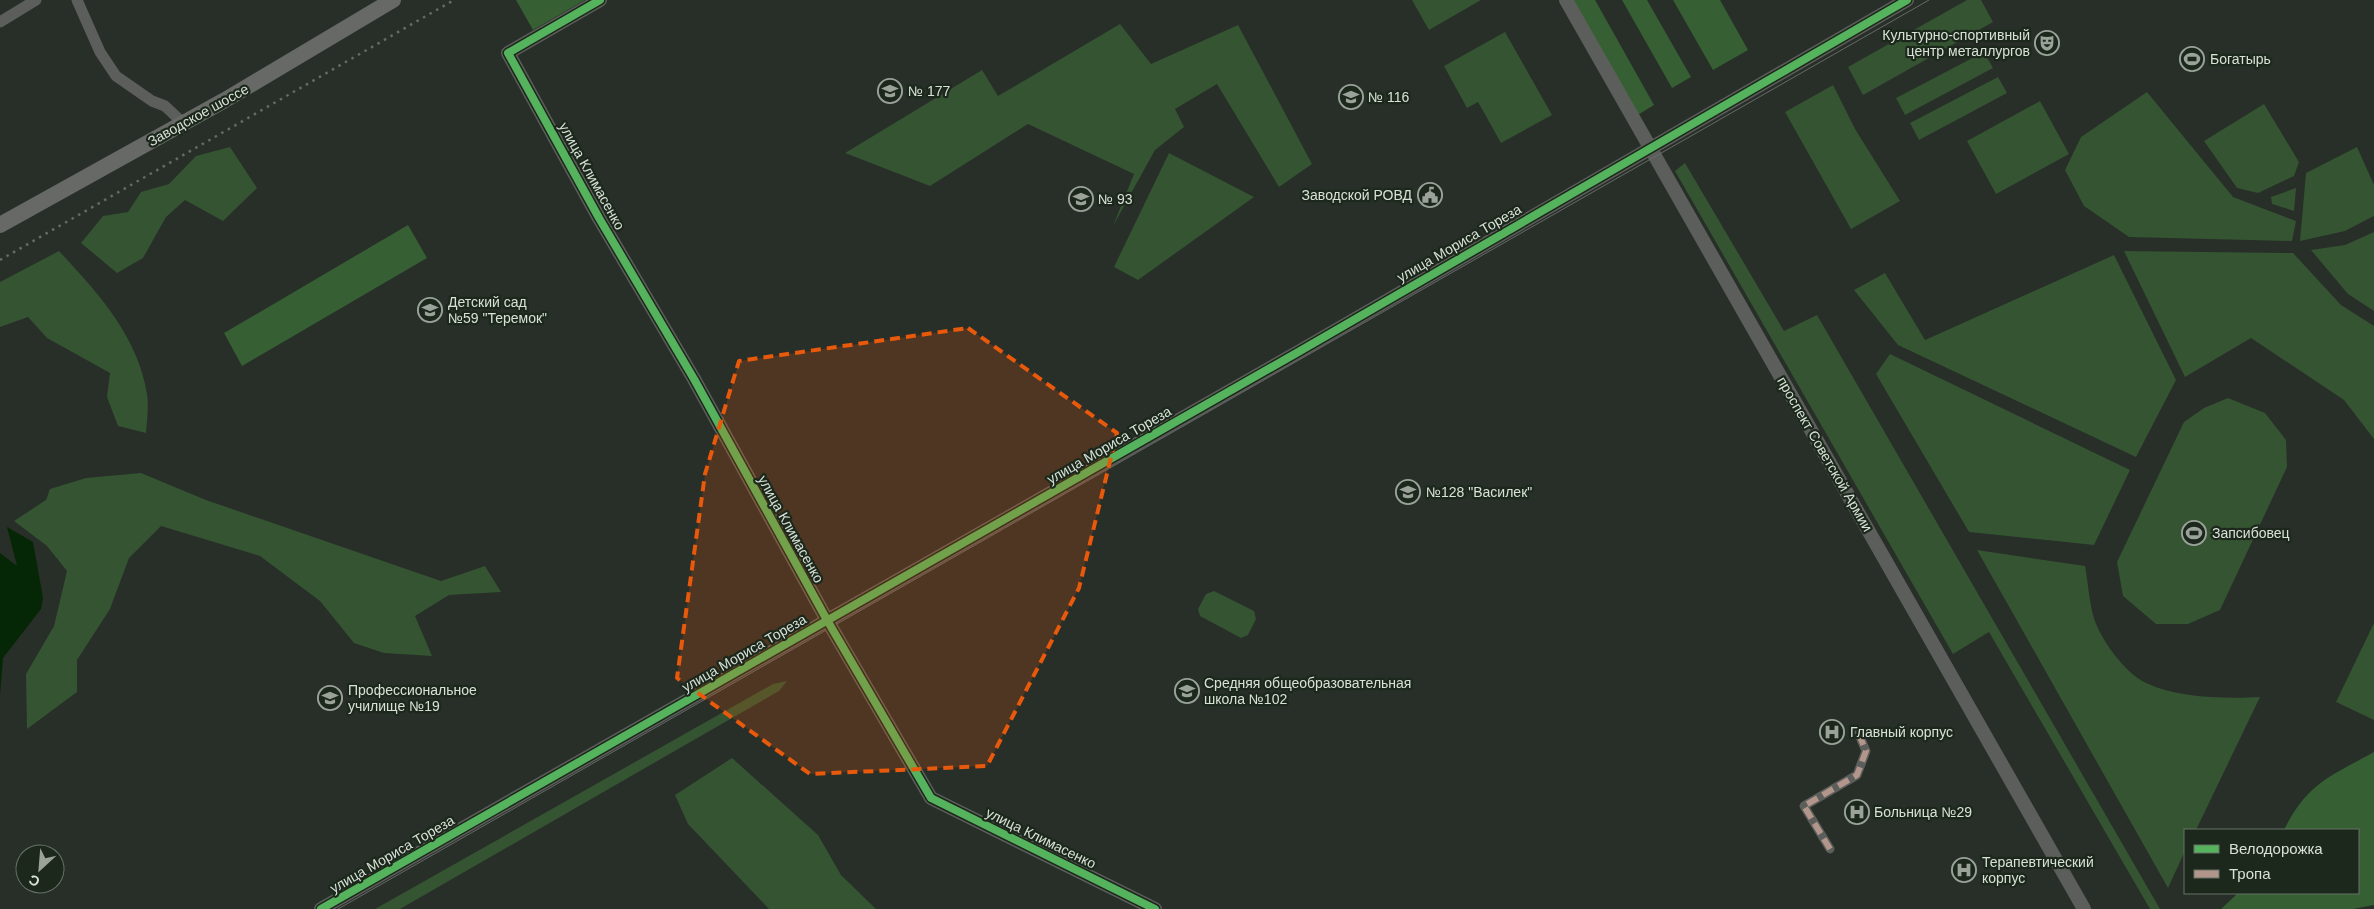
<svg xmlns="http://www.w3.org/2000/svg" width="2374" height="909" font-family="Arial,sans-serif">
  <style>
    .green { fill: #345432 }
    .forest { fill: #365f34 }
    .water { fill: #052705 }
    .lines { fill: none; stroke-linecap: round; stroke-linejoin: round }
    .pedestrian { stroke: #5c5e5b; stroke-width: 9 }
    .minor { stroke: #5c5e5b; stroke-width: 11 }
    .tertiary { stroke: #5c5e5b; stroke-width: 14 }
    .secondary { stroke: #666966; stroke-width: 16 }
    .tram { stroke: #676a67; stroke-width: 1 }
    .rail { stroke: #676a67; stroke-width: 2.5; stroke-dasharray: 2.5 5; stroke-linecap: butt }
    .quiet { stroke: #b2968c; stroke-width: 6; stroke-dasharray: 12 6; stroke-linecap: butt }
    .cycleway-casing { stroke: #1c281b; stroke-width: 11 }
    .cycleway { stroke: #56b35d; stroke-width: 8 }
    .marked { fill: #e8590c; fill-opacity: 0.2; stroke: #e8590c; stroke-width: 4; stroke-dasharray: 10 6; stroke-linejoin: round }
    .labels { text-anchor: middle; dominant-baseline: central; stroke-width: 4.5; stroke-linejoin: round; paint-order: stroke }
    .poi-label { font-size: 14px; fill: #d8e1d8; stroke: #1c281b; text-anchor: start }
    .street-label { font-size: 14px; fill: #d8e1d8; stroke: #1c281b }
  </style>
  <rect width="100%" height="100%" fill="#282e28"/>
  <!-- green -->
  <g class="green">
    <polygon points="1412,0 1481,0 1429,30"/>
    <polygon points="1967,0 1981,0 1993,22 1863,95 1848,67"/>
    <polygon points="1120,24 1151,64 1238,25 1312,164 1279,187 1217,84 1175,109 1184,127 1155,150 1113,226 1134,174 1028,124 930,186 845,153 982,70 998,96"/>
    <polygon points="1505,32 1552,115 1501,143 1478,102 1467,108 1444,66"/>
    <polygon points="1984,52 1993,68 1905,115 1896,98"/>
    <polygon points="1998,77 2007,93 1919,140 1910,123"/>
    <polygon points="1833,85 1855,129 1900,201 1851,229 1785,112"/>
    <polygon points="2147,92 2233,197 2296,221 2292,241 2129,237 2084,206 2065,170 2081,137"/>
    <polygon points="2040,101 2069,154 1996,194 1967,141"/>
    <polygon points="2264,104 2299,162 2294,176 2258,193 2237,188 2204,141"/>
    <polygon points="230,147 257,188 223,221 185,200 166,217 143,258 117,273 81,243 103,216 128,212 141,192 169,184 196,156"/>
    <polygon points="2357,147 2374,185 2374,216 2345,231 2300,241 2306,173"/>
    <polygon points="1169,153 1254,197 1138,280 1114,267"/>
    <polygon points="1685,163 1784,331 1817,315 2160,909 2150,909 1989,632 1953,654 1675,171"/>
    <polygon points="2296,188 2294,211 2272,204 2271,197"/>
    <polygon points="2374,232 2374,311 2348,294 2311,250 2345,245"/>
    <path d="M59 251C97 292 138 336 147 394 149 406 147 420 146 433L118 426 107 397 110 373 47 338 28 317 0 327V282Z"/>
    <polygon points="2124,251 2293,253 2341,305 2374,326 2374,439 2344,400 2251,338 2185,377"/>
    <polygon points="2114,255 2176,380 2136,457 1898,345 1854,290 1885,273 1925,340"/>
    <polygon points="1890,354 2130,470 2094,545 1969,532 1876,374"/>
    <polygon points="2228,398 2265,413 2286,440 2287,467 2220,610 2188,624 2156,624 2123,596 2117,562 2184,422 2204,408"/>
    <polygon points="141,473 206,500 441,581 485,566 501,592 449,595 415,616 432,656 384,653 354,643 320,601 260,556 161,526 129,558 110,609 77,660 77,692 27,729 26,674 54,626 67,571 47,546 14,521 46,500 50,489 86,478"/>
    <path d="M1977 550 2085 566C2088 582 2089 599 2093 615 2099 638 2125 673 2146 683 2178 698 2226 699 2260 697L2196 830H2185V851L2168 888Z"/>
    <polygon points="1214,591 1254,611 1256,619 1248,635 1241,638 1200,616 1198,609 1206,594"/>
    <polygon points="2374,623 2374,720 2336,702"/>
    <polygon points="787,681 779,691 400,909 375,909 773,684"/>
    <polygon points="732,758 818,835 841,875 876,909 769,909 688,824 675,795"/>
  </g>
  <!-- forest -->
  <g class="forest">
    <polygon points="516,0 585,0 533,30"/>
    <polygon points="1570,0 1595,0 1654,105 1636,116"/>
    <polygon points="1622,0 1647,0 1691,77 1672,88"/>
    <polygon points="1673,0 1720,0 1748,50 1713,70"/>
    <polygon points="408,225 427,258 242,366 224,333"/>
    <path d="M2374 752V905L2353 909H2221L2238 893H2358V830H2284C2307 783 2331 776 2374 752Z"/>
  </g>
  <!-- water -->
  <polygon class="water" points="7,527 33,542 43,598 41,609 3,658 0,696 0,553 17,566"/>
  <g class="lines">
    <!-- pedestrian -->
    <polyline class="pedestrian" points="1830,849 1804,806 1857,775 1866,751 1857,730"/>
    <!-- minor -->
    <g class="minor">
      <polyline points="77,0 100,52 116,76 152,101 165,106 183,123"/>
      <polyline points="0,22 36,0"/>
    </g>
    <!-- tertiary -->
    <g class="tertiary">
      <polyline points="600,0 508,53 599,218 694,379 827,620 931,798 1155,909"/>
      <polyline points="1566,0 2084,909"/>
      <polyline points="321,909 1300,351 1907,0"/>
    </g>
    <!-- secondary -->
    <polyline class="secondary" points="0,225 225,100 393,0"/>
    <!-- tram -->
    <polyline class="tram" points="338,909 1929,0"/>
    <!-- rail -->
    <polyline class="rail" points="0,260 454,0"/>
    <!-- quiet -->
    <polyline class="quiet" points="1830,849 1804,806 1857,775 1866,751 1857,730"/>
    <defs>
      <g id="cycleway">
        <polyline points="600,0 508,53 599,218 694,379 827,620 931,798 1155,909"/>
        <polyline points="321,909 1300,351 1907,0"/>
      </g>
    </defs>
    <!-- cycleway casing -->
    <use href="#cycleway" class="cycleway-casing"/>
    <!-- cycleway -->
    <use href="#cycleway" class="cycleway"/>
  </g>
  <!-- marked area -->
  <path class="marked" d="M968 328 1117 433 1079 588 987 766 810 774 677 678 705 474 739 361Z"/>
  <!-- icons -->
  <defs>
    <symbol id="theatre-ring" viewBox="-11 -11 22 22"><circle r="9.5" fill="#1c281b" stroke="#9aa29a" stroke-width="1.5"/><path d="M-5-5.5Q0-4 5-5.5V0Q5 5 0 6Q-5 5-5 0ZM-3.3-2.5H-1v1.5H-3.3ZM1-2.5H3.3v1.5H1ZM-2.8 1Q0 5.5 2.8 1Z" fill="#9aa29a"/></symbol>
    <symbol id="stadium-ring" viewBox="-11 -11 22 22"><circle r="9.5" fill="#1c281b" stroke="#9aa29a" stroke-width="1.5"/><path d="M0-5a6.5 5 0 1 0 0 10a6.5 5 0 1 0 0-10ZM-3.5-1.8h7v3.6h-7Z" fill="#9aa29a"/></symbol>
    <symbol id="school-ring" viewBox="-11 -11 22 22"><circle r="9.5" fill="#1c281b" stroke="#9aa29a" stroke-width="1.5"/><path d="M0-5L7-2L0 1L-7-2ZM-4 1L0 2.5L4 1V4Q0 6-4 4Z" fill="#9aa29a"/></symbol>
    <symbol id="civic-ring" viewBox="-11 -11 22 22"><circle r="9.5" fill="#1c281b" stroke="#9aa29a" stroke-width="1.5"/><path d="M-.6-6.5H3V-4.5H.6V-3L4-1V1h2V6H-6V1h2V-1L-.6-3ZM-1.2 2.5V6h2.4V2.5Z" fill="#9aa29a"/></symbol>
    <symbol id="university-ring" viewBox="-11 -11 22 22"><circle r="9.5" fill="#1c281b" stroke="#9aa29a" stroke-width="1.5"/><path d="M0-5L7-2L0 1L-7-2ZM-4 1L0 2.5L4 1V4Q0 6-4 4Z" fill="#9aa29a"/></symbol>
    <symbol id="hospital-ring" viewBox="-11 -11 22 22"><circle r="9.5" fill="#1c281b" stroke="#9aa29a" stroke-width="1.5"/><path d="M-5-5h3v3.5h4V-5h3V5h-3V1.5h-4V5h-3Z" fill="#9aa29a"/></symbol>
  </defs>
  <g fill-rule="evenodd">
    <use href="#theatre-ring" x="2033" y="29" width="28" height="28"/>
    <use href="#stadium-ring" x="2178" y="45" width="28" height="28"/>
    <use href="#school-ring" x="876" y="77" width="28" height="28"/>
    <use href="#school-ring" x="1337" y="83" width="28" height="28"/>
    <use href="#civic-ring" x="1416" y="181" width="28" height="28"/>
    <use href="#school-ring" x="1067" y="185" width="28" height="28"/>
    <use href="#school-ring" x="416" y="296" width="28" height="28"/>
    <use href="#school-ring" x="1394" y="478" width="28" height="28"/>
    <use href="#stadium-ring" x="2180" y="519" width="28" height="28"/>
    <use href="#school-ring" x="1173" y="677" width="28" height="28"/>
    <use href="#university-ring" x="316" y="684" width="28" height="28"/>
    <use href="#hospital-ring" x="1818" y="718" width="28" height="28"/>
    <use href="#hospital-ring" x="1843" y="798" width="28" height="28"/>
    <use href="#hospital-ring" x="1950" y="856" width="28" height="28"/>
  </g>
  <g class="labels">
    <!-- poi labels -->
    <g class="poi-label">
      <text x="2030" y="35" text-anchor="end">Культурно-спортивный<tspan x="2030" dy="16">центр металлургов</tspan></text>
      <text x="2210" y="59">Богатырь</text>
      <text x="908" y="91">№ 177</text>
      <text x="1368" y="97">№ 116</text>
      <text x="1412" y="195" text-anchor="end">Заводской РОВД</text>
      <text x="1098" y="199">№ 93</text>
      <text x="448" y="302">Детский сад<tspan x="448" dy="16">№59 "Теремок"</tspan></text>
      <text x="1426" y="492">№128 "Василек"</text>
      <text x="2212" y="533">Запсибовец</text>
      <text x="1204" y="683">Средняя общеобразовательная<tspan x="1204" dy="16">школа №102</tspan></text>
      <text x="348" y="690">Профессиональное<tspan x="348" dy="16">училище №19</tspan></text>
      <text x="1850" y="732">Главный корпус</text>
      <text x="1874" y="812">Больница №29</text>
      <text x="1982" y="862">Терапевтический<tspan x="1982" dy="16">корпус</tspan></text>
    </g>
    <!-- street labels -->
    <g class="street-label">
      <text transform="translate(198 115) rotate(-29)">Заводское шоссе</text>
      <text transform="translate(592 176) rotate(61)">улица Климасенко</text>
      <text transform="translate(1459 243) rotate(-30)">улица Мориса Тореза</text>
      <text transform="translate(1109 445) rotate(-30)">улица Мориса Тореза</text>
      <text transform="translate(1825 454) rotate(60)">проспект Советской Армии</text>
      <text transform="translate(791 529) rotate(61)">улица Климасенко</text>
      <text transform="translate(744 653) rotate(-30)">улица Мориса Тореза</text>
      <text transform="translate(1041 838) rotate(26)">улица Климасенко</text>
      <text transform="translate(392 854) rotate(-30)">улица Мориса Тореза</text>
    </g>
  </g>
  <!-- legend -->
  <rect x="2184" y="829" width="175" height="65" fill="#1c281b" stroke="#677267"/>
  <rect x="2194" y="845" width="25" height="8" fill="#56b35d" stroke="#677267"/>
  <text x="2229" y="854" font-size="15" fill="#d8e1d8">Велодорожка</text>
  <rect x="2194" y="870" width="25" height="8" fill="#b2968c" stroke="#677267"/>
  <text x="2229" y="879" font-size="15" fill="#d8e1d8">Тропа</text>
  <!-- north arrow -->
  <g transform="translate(40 869) rotate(206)"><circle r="24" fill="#1c281b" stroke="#677267"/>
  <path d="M0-4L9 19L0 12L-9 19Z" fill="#9aa29a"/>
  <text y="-8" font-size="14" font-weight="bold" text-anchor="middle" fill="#d8e1d8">С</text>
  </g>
</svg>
